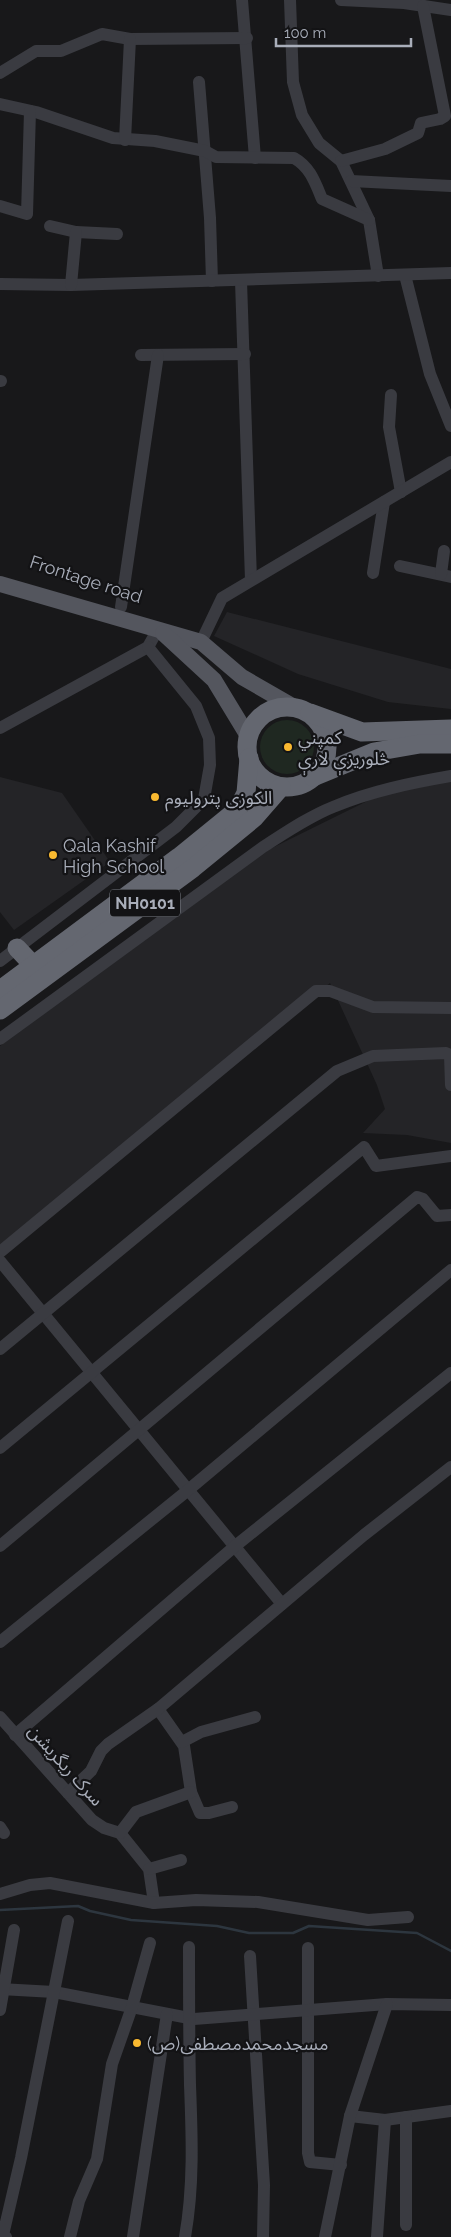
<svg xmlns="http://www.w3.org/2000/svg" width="451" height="2237" font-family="Raleway,'Noto Sans Arabic',sans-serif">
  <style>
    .built { fill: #242427 }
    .green { fill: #1f2821 }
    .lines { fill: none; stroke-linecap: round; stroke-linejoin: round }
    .stream { stroke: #2d363f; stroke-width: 2.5 }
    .minor { stroke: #3a3b41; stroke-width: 12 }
    .major { stroke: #54565e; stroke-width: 16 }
    .highway { stroke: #646770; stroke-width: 19 }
    .poi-dot { fill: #f9b930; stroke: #131315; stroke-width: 2 }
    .labels { text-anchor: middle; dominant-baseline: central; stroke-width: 4.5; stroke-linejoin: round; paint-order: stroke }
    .shield { fill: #131315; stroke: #7c8088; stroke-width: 1 }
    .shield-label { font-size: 16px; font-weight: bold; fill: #a9aeba }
    .street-label { font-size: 18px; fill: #a9aeba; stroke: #131315 }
    .poi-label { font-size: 18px; fill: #a9aeba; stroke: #131315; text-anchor: start }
  </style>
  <rect width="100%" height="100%" fill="#18181a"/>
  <!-- built -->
  <g class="built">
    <polygon points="227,612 451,669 451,709 388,702 298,674 214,636"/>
    <polygon points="0,777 62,793 110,862 14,930 0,912"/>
    <polygon points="416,777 451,778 451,1143 407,1135 363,1133 385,1109 377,1085 330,983 0,1255 0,1046 270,849"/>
  </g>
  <!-- green -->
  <circle class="green" cx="287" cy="747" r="27"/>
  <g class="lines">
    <!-- stream -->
    <polyline class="stream" points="0,1910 78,1906 90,1911 131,1920 217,1926 249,1933 293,1933 309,1926 417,1933 451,1951"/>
    <!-- minor -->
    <g class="minor">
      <polyline points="242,0 255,158"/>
      <polyline points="290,0 293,82 302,115 319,143 341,161 369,220 378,276"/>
      <polyline points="341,0 404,3 451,10"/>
      <polyline points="0,73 36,51 61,51 102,34 130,39 247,38"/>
      <polyline points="199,82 210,218 212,281"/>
      <path d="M0 104 36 112 113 138 155 141 205 151 216 157 294 158C310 167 315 182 322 199L369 220"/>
      <polyline points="125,140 130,39"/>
      <polyline points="341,161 385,149 418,133 421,123 440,119 445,116 423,6"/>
      <polyline points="351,181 451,186"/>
      <polyline points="0,206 27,214 30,111"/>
      <polyline points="50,226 76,232 117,234"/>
      <polyline points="405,275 430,374 451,426"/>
      <polyline points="241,281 251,580"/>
      <polyline points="0,284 71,285 451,273"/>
      <polyline points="71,285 76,232"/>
      <polyline points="141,355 245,354"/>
      <polyline points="0,381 1,381"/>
      <polyline points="391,395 389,427 401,492"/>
      <polyline points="400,566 451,577"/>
      <polyline points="373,573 384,502"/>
      <polyline points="441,574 444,551"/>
      <polyline points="121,607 158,355"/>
      <polyline points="201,642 222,598 451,462"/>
      <polyline points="0,728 148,647 158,629"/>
      <polyline points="0,961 176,827 204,799 210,765 209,738 196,706 148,647"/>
      <path d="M0 1039 263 847C285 833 308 817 333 807 371 791 411 783 451 776"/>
      <polyline points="0,1252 316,991 330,991 373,1007 451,1008"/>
      <polyline points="0,1261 282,1604"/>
      <polyline points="0,1349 337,1071 373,1056 446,1053 450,1055 451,1085"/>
      <polyline points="0,1448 364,1147 376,1166 451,1156"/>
      <polyline points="0,1546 417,1197 423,1199 437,1216 451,1215"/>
      <polyline points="0,1642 187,1491 451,1270"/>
      <polyline points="158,1709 184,1746 191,1792 200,1813 209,1813 232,1807"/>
      <polyline points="0,1717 92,1820 104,1828 120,1833 149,1869 154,1903"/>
      <polyline points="15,1735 234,1547 451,1373"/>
      <polyline points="182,1742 201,1732 255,1717"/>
      <polyline points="68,1793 91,1771 101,1751 108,1744 158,1709 364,1535 451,1467"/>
      <polyline points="0,1827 4,1833"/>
      <polyline points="120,1833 136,1812 191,1792"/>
      <polyline points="149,1869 181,1860"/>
      <polyline points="0,1894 30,1885 50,1883 154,1903 196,1900 258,1902 368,1920 408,1917"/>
      <polyline points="308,1948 308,2153 310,2162 341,2165"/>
      <polyline points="250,1956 264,2185 263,2237"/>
      <polyline points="0,1989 54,1992 194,2019 387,2004 451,2005"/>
      <polyline points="0,2010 14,1930"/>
      <polyline points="350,2116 385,2120 451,2111"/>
      <polyline points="406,2225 406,2117"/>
      <polyline points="6,2237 3,2235 21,2158 68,1921"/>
      <polyline points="70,2237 79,2201 97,2159 112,2064 132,2007 150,1943"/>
      <polyline points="133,2237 167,2014"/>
      <path d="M185 2237C194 2186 192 2136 190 2085 189 2039 189 1993 189 1947"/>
      <polyline points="325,2237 350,2116 387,2004"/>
      <polyline points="377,2237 385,2120"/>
    </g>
    <!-- major -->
    <g class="major">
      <polyline points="0,584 201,642 242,677 294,707"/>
      <polyline points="163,633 214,680 248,736"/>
    </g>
    <!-- highway -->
    <g class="highway">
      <circle cx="287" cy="747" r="40"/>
      <polyline points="310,713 362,732 451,729"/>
      <polyline points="313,777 374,752 420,744 451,744"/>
      <polyline points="17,948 33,965"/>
      <polyline points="0,990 179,857 238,809 246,793 249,758"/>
      <polyline points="0,1010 193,868 254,818 281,787"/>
    </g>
  </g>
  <!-- markers -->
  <g class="poi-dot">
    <circle cx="288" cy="747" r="5"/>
    <circle cx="155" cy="797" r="5"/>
    <circle cx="53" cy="855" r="5"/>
    <circle cx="137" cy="2043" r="5"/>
  </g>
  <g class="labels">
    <!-- shield labels -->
    <rect class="shield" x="110" y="889.5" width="70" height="27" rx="4"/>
    <g class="shield-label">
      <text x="145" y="903">NH0101</text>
    </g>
    <!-- street labels -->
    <g class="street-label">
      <text transform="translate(86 579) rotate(18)">Frontage road</text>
      <text transform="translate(66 1765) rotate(48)">سرک ریگریشن</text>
    </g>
    <!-- poi labels -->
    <g class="poi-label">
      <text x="298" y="737">کمپني<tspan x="298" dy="21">څلوريزې لارې</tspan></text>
      <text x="165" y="797">الکوزی پترولیوم</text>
      <text x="63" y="845">Qala Kashif<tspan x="63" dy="21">High School</tspan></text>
      <text x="147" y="2043">مسجدمحمدمصطفی(ص)</text>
    </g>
  </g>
  <!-- scale -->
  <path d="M276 38v8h135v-8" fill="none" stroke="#a9aeba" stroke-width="2.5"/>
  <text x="284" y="38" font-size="15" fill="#a9aeba" stroke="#131315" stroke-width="4" paint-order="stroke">100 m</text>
</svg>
